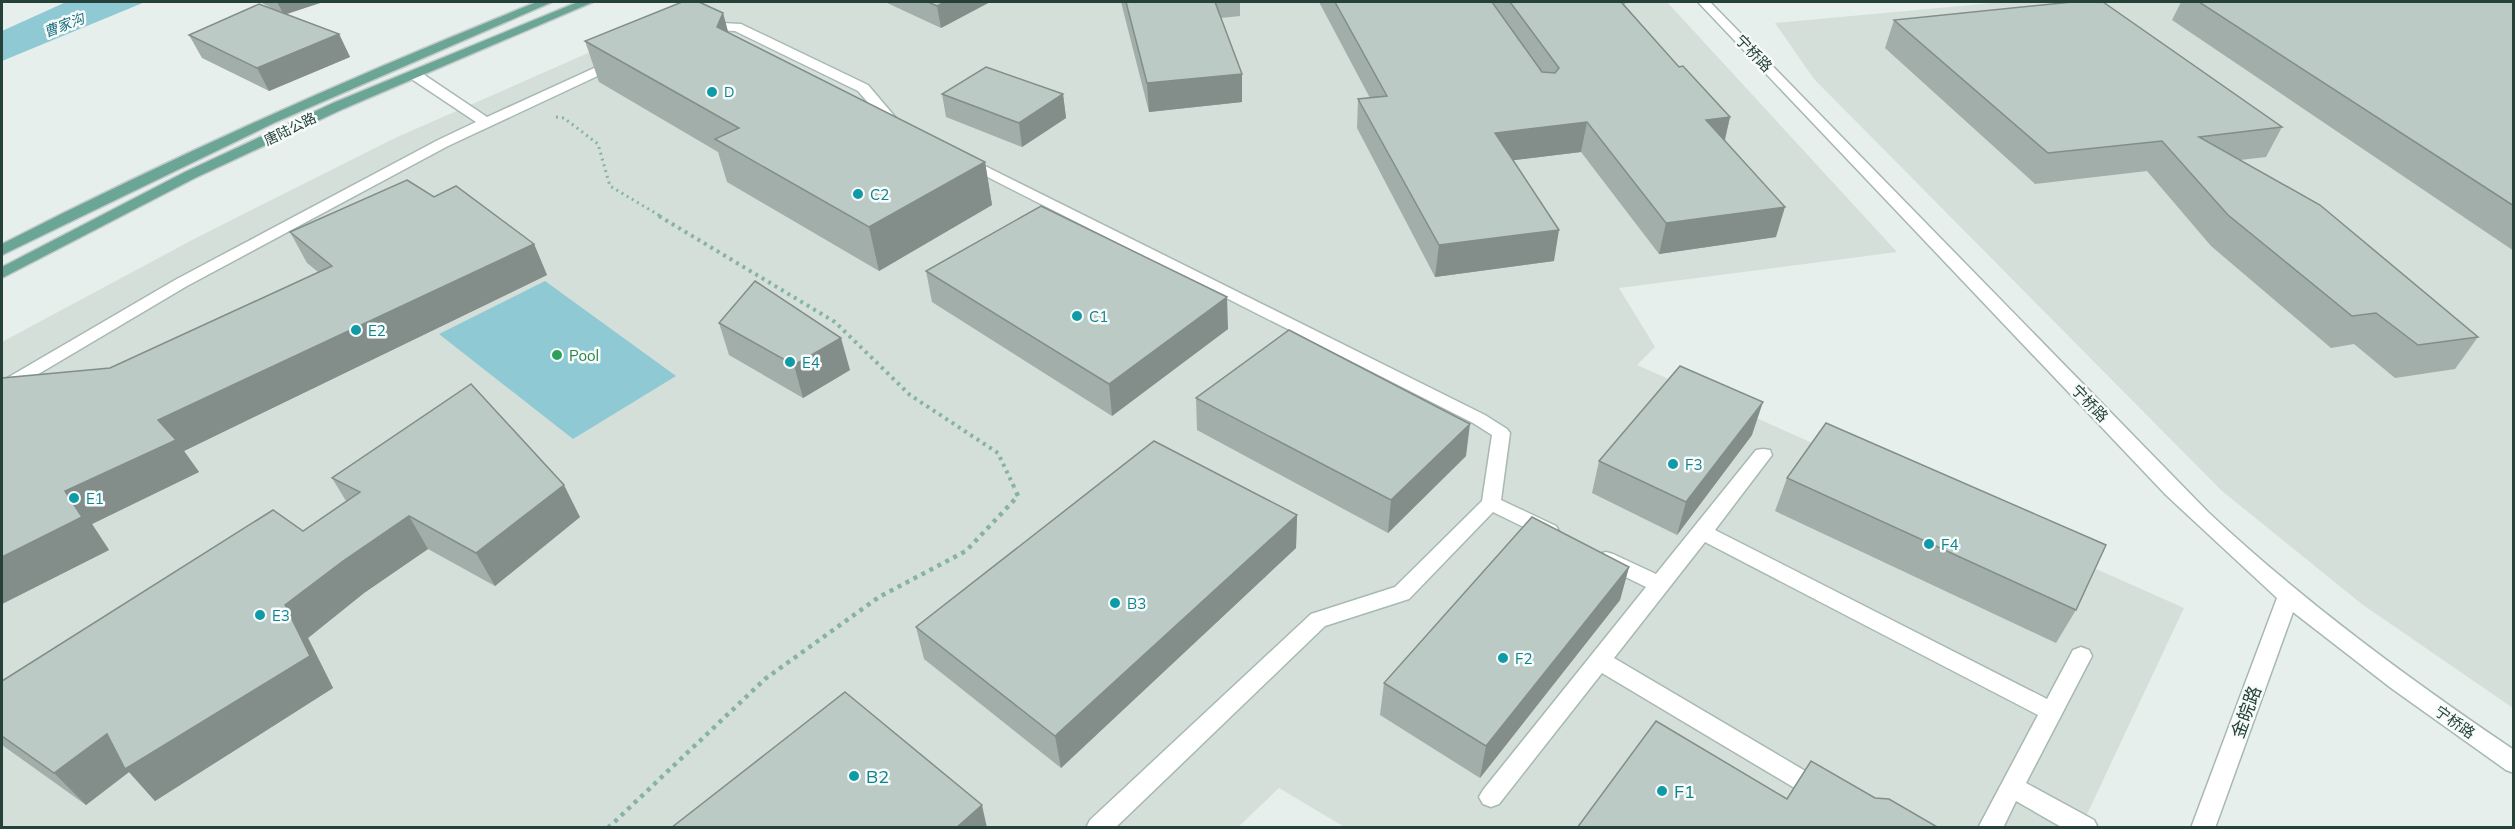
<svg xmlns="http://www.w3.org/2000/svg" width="2515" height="829" font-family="Mulish,'Noto Sans SC',sans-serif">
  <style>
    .built { fill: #d4dfda }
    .water { fill: #8ec9d4 }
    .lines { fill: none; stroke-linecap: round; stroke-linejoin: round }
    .minor-casing { stroke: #a8b8b2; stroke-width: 3 }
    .major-casing { stroke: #c2cac8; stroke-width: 3 }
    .path-far2 { stroke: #86b3a5; stroke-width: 3; stroke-dasharray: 2 4; stroke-linecap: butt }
    .path-far1 { stroke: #86b3a5; stroke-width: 4; stroke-dasharray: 3 4.5; stroke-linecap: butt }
    .path { stroke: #86b3a5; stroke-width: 4.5; stroke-dasharray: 4 5; stroke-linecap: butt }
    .minor { fill: #fff; fill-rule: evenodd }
    .major { fill: #6aa596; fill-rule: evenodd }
    .wall { fill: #a1aea9 }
    .shaded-wall { fill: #838d89 }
    .building { fill: #bbcac4; stroke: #838d89; stroke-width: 1.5 }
    .culture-dot { fill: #0f9aa8; stroke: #f7fbf9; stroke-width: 2 }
    .leisure-dot { fill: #2e9e5b; stroke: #f7fbf9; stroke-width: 2 }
    .labels { text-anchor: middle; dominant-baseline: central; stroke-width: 5; stroke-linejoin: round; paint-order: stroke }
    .far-water-label { font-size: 14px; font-style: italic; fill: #1c6f80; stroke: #f7fbf9 }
    .far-culture-label { font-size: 14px; fill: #0d838f; stroke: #f7fbf9; text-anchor: start }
    .far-street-label { font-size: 14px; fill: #24423a; stroke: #f7fbf9 }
    .street-label { font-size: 15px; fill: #24423a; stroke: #f7fbf9 }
    .culture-label { font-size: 15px; fill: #0d838f; stroke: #f7fbf9; text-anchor: start }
    .leisure-label { font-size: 15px; fill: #27864d; stroke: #f7fbf9; text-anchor: start }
    .near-street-label { font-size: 18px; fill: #24423a; stroke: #f7fbf9 }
    .near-culture-label { font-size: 18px; fill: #0d838f; stroke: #f7fbf9; text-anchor: start }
  </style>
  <rect width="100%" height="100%" fill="#e6efeb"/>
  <!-- built -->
  <g class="built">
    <polygon points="704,2 1667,2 1897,252 1619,288 1655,347 1637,365 2184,608 2081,827 1346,828 1279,788 1237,828 2,828 2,342 194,239 395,138"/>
    <polygon points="2004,2 2513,2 2513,708 2363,605 2222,491 1814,79 1775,23"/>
  </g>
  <!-- water -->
  <g class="water">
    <polygon points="66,2 145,2 2,61 2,31"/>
    <polygon points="545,281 676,376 573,439 439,334"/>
  </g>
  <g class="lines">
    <defs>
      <g id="minor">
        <path d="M1698 2H1710L2208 512C2303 601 2406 677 2514 750V773L2506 770 2391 688 2293 612 2215 828H2191L2277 598 2166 495Z"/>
        <polygon points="702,22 741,24 868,85 902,125 900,128 890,128 858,91 735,31 698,29 696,26 698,23"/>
        <polygon points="616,58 622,62 621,65 448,146 187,286 8,392 2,394 2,381 175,280 438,140 476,122 410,78 408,75 410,72 420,72 487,117"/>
        <polygon points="965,156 1485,415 1507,429 1510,433 1501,500 1556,526 1559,531 1556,536 1549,538 1542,536 1493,512 1409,599 1325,626 1115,828 1086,828 1090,820 1311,614 1395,587 1482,501 1492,435 1473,423 960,163 958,160"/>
        <polygon points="1763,449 1770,450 1772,455 1715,530 2047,699 2073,650 2081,647 2089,650 2092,656 2026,783 2094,820 2098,828 2063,828 2016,801 2003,828 1978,828 2038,715 1705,542 1614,658 1829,785 1833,792 1829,799 1821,802 1813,799 1602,673 1499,804 1491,807 1483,804 1479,797 1483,790 1646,587 1599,564 1596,559 1599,554 1606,552 1613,554 1656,574 1756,450"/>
      </g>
      <g id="major">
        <path d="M537 2H552L276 122 2 255V244C176 155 355 75 537 2Z"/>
        <polygon points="578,2 593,2 343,109 195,178 2,278 2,267 185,172 333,103"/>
      </g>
    </defs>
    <!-- minor casing -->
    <use href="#minor" class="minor-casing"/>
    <!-- major casing -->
    <use href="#major" class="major-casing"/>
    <!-- path-far2 -->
    <polyline class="path-far2" points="556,117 564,118 598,144 610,186 662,217"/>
    <!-- path-far1 -->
    <polyline class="path-far1" points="659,216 835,322 910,395 998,453 1015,489"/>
    <!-- path -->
    <polyline class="path" points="608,828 765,679 879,597 966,551 1018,496 1014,487"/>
    <!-- minor -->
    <use href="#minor" class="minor"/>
    <!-- major -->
    <use href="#major" class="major"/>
  </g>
  <!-- wall -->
  <g class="wall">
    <polygon points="260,2 323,2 285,14 339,34 350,57 269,91 202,58 189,35 277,11"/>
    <polygon points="885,2 990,2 941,28"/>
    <polygon points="1121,2 1240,2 1240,16 1221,18 1242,102 1149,112"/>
    <polygon points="1319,2 1626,2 1625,4 1624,4 1679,67 1730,117 1725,140 1776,237 1659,254 1581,152 1513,160 1554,261 1435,277 1357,128 1358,99 1370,98"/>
    <polygon points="2181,2 2514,2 2514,251 2172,20"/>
    <polygon points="723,13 728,32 985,162 992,205 879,271 727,182 718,152 599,82 585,41"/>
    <polygon points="1894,20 2282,127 2266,157 2240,160 2478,337 2455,369 2395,378 2354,344 2331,348 2211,246 2147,171 2035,184 1885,48"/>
    <polygon points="942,94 1063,94 1066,118 1022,147 946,117"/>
    <polygon points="434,197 534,244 547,275 184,451 199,472 92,524 109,550 2,604 2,378 110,368 318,272 307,263 290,232"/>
    <polygon points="926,271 1228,329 1112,416 932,302"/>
    <polygon points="719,323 850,370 803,398 729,355"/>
    <polygon points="1196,398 1466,456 1388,533 1197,430"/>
    <polygon points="1752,435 1677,535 1592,493 1599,461"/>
    <polygon points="332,478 580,517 495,586 428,549 364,593 308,638 333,688 155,801 129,772 86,805 2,745 2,681 303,531 346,501"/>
    <polygon points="1787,478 2076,610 2056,643 1775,511"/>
    <polygon points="1297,515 1296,548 1061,768 924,659 916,627"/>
    <polygon points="1629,567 1620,600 1480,778 1380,715 1384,683"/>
  </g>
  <!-- shaded-wall -->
  <g class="shaded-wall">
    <polygon points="277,2 323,2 284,15"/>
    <polygon points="945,2 990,2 941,28 937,6"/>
    <polygon points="723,13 734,54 717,27"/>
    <polygon points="339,34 350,57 269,91 257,68"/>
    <polygon points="1242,74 1242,102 1149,112 1147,83"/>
    <polygon points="1063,94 1066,118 1022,147 1019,123"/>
    <polygon points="1730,117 1723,147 1706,120"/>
    <polygon points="1587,122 1581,152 1491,163 1495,133"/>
    <polygon points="985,162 992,205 879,271 869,227"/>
    <polygon points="1785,207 1776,237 1659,254 1666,223"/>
    <polygon points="1559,230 1554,261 1435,277 1439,245"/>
    <polygon points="534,244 547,275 184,451 199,472 92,524 109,550 2,604 2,557 65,491 158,420"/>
    <polygon points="1227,297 1228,329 1112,416 1109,384"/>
    <polygon points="841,338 850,370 803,398 794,365"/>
    <polygon points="1763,402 1752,435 1677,535 1686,502"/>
    <polygon points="1470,424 1466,456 1388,533 1391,500"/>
    <polygon points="564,485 580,517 495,586 476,553"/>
    <polygon points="1297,515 1296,548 1061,768 1055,736"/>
    <polygon points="409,516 428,549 364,593 308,638 333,688 155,801 129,772 86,805 54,773 343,561"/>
    <polygon points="1629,567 1620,600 1480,778 1486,746"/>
    <polygon points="982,805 987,828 956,828"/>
  </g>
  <!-- building -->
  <g class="building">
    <polygon points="682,2 699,2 723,13 717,27 985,162 869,227 715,139 739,128 585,41"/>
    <polygon points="928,2 945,2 937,6"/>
    <polygon points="1126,2 1215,2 1242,74 1147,83"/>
    <polygon points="1335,2 1492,2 1542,72 1555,73 1559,68 1510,2 1621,2 1679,67 1683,66 1730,117 1706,120 1785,207 1666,223 1587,122 1495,133 1559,230 1439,245 1358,99 1387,96"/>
    <polygon points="2072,2 2103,2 2282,127 2199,137 2320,205 2478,337 2418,345 2376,313 2352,316 2228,215 2162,141 2048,153 1894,20"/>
    <polygon points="2199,2 2514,2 2514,206"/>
    <polygon points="259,4 339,34 257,68 189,35"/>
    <polygon points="986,67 1063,94 1019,123 942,94"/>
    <polygon points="407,180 434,197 456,186 534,244 158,420 176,440 65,491 82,517 2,557 2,378 110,368 332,266 290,232"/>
    <polygon points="1041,206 1227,297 1109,384 926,271"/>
    <polygon points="755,281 841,338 794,365 719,323"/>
    <polygon points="1289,330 1470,424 1391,500 1196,398"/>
    <polygon points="1680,366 1763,402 1686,502 1599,461"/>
    <polygon points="471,384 564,485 476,553 409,516 343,561 285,605 310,656 125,769 107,734 54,773 2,736 2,681 273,510 303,531 360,492 332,478"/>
    <polygon points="1826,423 2106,545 2076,610 1787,478"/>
    <polygon points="1154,441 1297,515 1055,736 916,627"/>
    <polygon points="1532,517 1629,567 1486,746 1384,683"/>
    <polygon points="845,692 982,805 956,828 671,828"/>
    <polygon points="1656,721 1787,799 1811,761 1875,798 1889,799 1939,828 1577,828"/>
  </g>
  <!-- markers -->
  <g class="culture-dot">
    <circle cx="712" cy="92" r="6"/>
    <circle cx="858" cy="194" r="6"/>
    <circle cx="1077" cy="316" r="6"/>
    <circle cx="356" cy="330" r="6"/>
    <circle cx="790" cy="362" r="6"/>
    <circle cx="1673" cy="464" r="6"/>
    <circle cx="74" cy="498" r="6"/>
    <circle cx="1929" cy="544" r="6"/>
    <circle cx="1115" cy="603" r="6"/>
    <circle cx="260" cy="615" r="6"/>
    <circle cx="1503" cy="658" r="6"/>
    <circle cx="854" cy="776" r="6"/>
    <circle cx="1662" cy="791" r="6"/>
  </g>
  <circle class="leisure-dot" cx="557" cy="355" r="6"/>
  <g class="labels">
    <!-- far-water labels -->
    <g class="far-water-label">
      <text transform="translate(64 25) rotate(-21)">曹家沟</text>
    </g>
    <!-- far-culture labels -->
    <g class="far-culture-label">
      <text x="724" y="92">D</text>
    </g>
    <!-- far-street labels -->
    <g class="far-street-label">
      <text transform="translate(290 129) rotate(-26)">唐陆公路</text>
    </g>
    <!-- street labels -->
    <g class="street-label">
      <text transform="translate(1754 53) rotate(46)">宁桥路</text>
      <text transform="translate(2090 403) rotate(46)">宁桥路</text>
      <text transform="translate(2455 722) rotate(35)">宁桥路</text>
    </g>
    <!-- culture labels -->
    <g class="culture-label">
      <text x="870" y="194">C2</text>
      <text x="1089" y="316">C1</text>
      <text x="368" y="330">E2</text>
      <text x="802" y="362">E4</text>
      <text x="1685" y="464">F3</text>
      <text x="86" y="498">E1</text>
      <text x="1941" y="544">F4</text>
      <text x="1127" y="603">B3</text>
      <text x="272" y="615">E3</text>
      <text x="1515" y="658">F2</text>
    </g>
    <!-- leisure labels -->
    <g class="leisure-label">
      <text x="569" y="355">Pool</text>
    </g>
    <!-- near-street labels -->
    <g class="near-street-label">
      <text transform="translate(2246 712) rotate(-70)">金皖路</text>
    </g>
    <!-- near-culture labels -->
    <g class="near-culture-label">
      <text x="866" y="776">B2</text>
      <text x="1674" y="791">F1</text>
    </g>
  </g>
  <!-- border -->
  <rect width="2515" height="829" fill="none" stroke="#24423a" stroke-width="6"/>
</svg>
